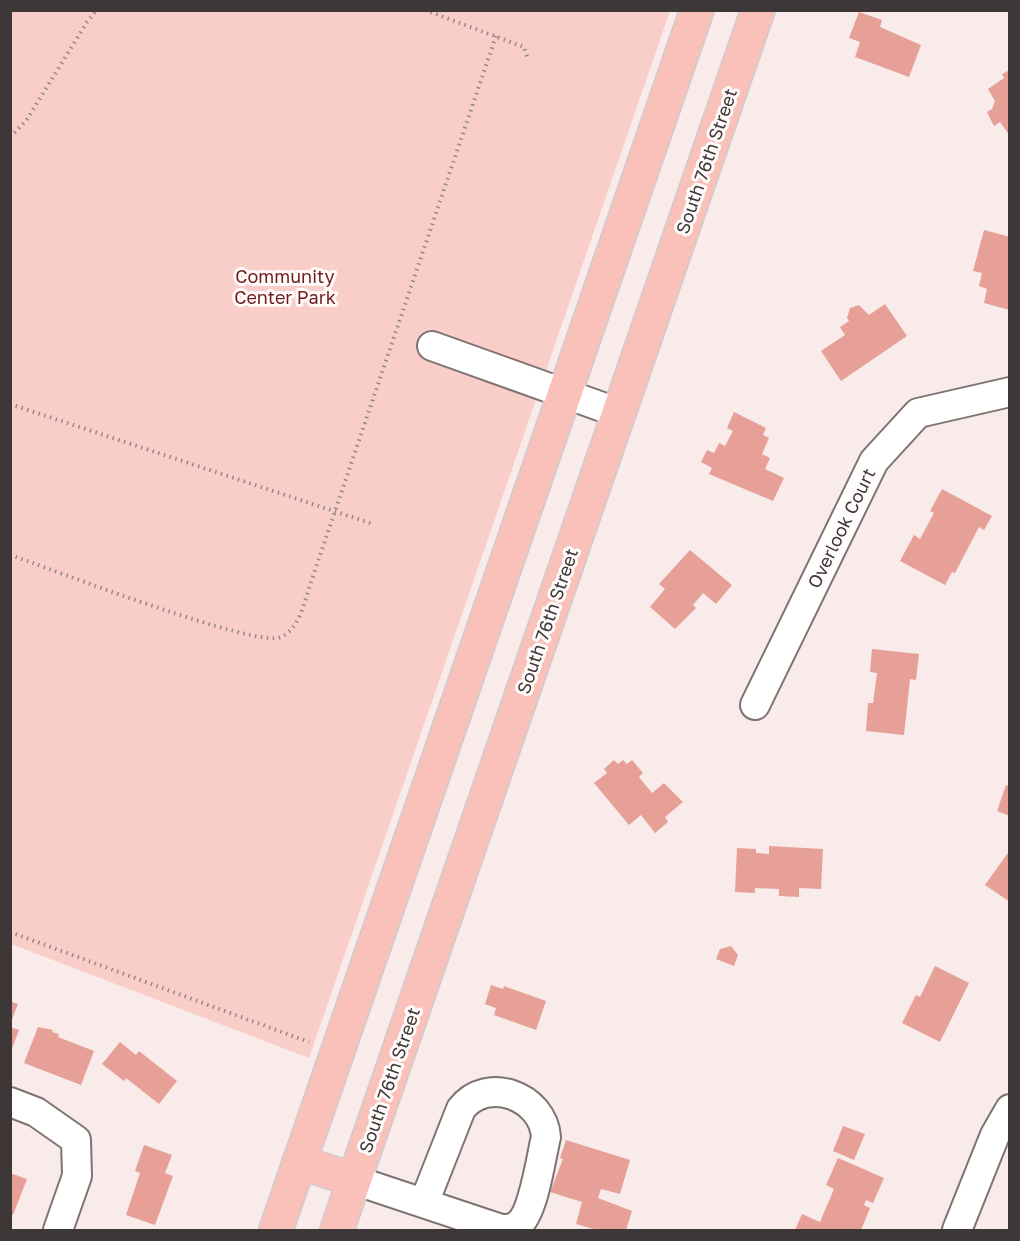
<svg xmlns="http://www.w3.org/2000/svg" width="1020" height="1241" font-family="'Golos Text',sans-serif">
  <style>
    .green { fill: #facec8 }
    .building { fill: #e6a097 }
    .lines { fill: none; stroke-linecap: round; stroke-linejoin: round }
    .minor-casing { stroke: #7f7372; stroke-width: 32 }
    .major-casing { stroke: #cdcbcb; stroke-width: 36 }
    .path { stroke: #938a88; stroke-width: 4; stroke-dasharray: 1.5 4.5; stroke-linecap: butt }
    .minor { stroke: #fff; stroke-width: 28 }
    .major { stroke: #f9c1ba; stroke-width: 33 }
    .labels { text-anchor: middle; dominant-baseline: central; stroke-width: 6; stroke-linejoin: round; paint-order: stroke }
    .street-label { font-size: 18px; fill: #3d3837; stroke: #fefbfa }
    .park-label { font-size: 18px; fill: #701e1a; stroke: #fefbfa }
  </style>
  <rect width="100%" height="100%" fill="#f8ebe9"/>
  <!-- green -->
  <polygon class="green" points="11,11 670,11 309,1058 11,944"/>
  <!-- building -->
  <g class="building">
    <polygon points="859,12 882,20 880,27 921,45 909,77 855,57 860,42 849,38"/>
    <polygon points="1010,70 1010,136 1000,122 994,126 987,112 992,109 995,101 988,89 1004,78 1002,74"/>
    <polygon points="984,230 1010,237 1010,310 984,303 987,289 979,286 982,273 973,271"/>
    <polygon points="885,304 907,336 841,381 821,351 845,335 840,327 849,321 847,318 850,308 859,305 869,315"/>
    <polygon points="734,412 766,428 763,435 769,438 762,454 770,458 765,469 784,478 773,501 709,474 712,468 701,462 707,450 714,453 719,443 725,446 733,431 727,428"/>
    <polygon points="942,489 992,516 984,530 979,527 955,573 952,572 945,585 900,561 914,535 920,539 934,513 930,511"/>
    <polygon points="690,550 732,585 716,604 703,593 693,605 696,608 675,629 650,607 665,589 659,584"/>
    <polygon points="872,649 919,654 916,680 910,679 904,735 866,731 868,703 873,703 877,673 870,672"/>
    <polygon points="614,760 618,764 623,760 627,764 632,760 643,773 639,777 652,793 664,783 683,802 665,817 668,822 655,833 641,815 629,825 594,783 607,773 604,769"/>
    <polygon points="1006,785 1010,786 1010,816 997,811"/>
    <polygon points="769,846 823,849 821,889 799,888 799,897 779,896 779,889 755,888 755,893 735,892 737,848 756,849 756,853 769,854"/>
    <polygon points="1010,850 1010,902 985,885"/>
    <polygon points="731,946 738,955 734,966 716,959 720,949"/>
    <polygon points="935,966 969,983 940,1042 902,1023 916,995 920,997"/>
    <polygon points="491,985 503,989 504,986 546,1001 536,1030 494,1015 496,1008 485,1004"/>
    <polygon points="10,1001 18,1004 11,1022 10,1022"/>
    <polygon points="10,1027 19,1030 11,1051 10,1051"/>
    <polygon points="38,1027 53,1030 52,1032 59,1034 58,1037 94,1051 81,1085 24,1063"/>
    <polygon points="120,1042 136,1055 139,1051 177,1081 159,1104 126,1078 124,1081 102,1064"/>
    <polygon points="843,1126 865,1134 854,1160 833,1151"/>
    <polygon points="566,1140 630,1160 620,1194 601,1189 598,1198 632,1211 626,1230 597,1230 576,1224 582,1202 550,1192 563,1159 560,1158"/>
    <polygon points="144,1145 172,1155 165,1173 173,1176 155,1225 126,1215 140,1173 135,1171"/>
    <polygon points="838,1158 884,1178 873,1203 866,1200 864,1205 870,1208 861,1230 795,1230 802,1214 820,1222 834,1189 826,1185"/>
    <polygon points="10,1173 27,1179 13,1215 10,1214"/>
  </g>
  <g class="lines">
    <defs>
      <g id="minor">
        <polyline points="432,346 619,413"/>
        <polyline points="755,705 874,461 918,413 1010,392"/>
        <polyline points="10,1102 36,1112 76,1140 77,1176 58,1230"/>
        <path d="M354 1180 501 1229C508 1229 513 1229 519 1224 534 1211 541 1157 546 1137 543 1096 487 1075 461 1109L424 1203"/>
        <polyline points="957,1230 995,1135 1010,1109"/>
      </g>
      <g id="major">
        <polyline points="299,1162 354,1180"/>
        <polyline points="276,1230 697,10"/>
        <polyline points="337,1230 758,10"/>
      </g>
    </defs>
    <!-- minor casing -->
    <use href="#minor" class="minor-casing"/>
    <!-- major casing -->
    <use href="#major" class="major-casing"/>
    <!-- path -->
    <g class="path">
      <polyline points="425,10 524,47 528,60"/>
      <polyline points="10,137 26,121 87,22 97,10"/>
      <polyline points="10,404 373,524"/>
      <path d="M10 555C49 568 257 649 281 637 300 629 305 599 311 582L496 36"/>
      <polyline points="10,932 309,1042"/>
    </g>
    <!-- minor -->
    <use href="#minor" class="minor"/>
    <!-- major -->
    <use href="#major" class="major"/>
  </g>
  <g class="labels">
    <!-- street labels -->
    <g class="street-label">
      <text transform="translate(706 161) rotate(-71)">South 76th Street</text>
      <text transform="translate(841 528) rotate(-64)">Overlook Court</text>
      <text transform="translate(547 621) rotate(-71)">South 76th Street</text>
      <text transform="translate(389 1080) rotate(-71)">South 76th Street</text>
    </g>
    <!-- park labels -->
    <g class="park-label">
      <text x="285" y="276">Community<tspan x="285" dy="21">Center Park</tspan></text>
    </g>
  </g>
  <!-- border -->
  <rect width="1020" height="1241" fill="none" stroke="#3d3837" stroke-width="24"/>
</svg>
